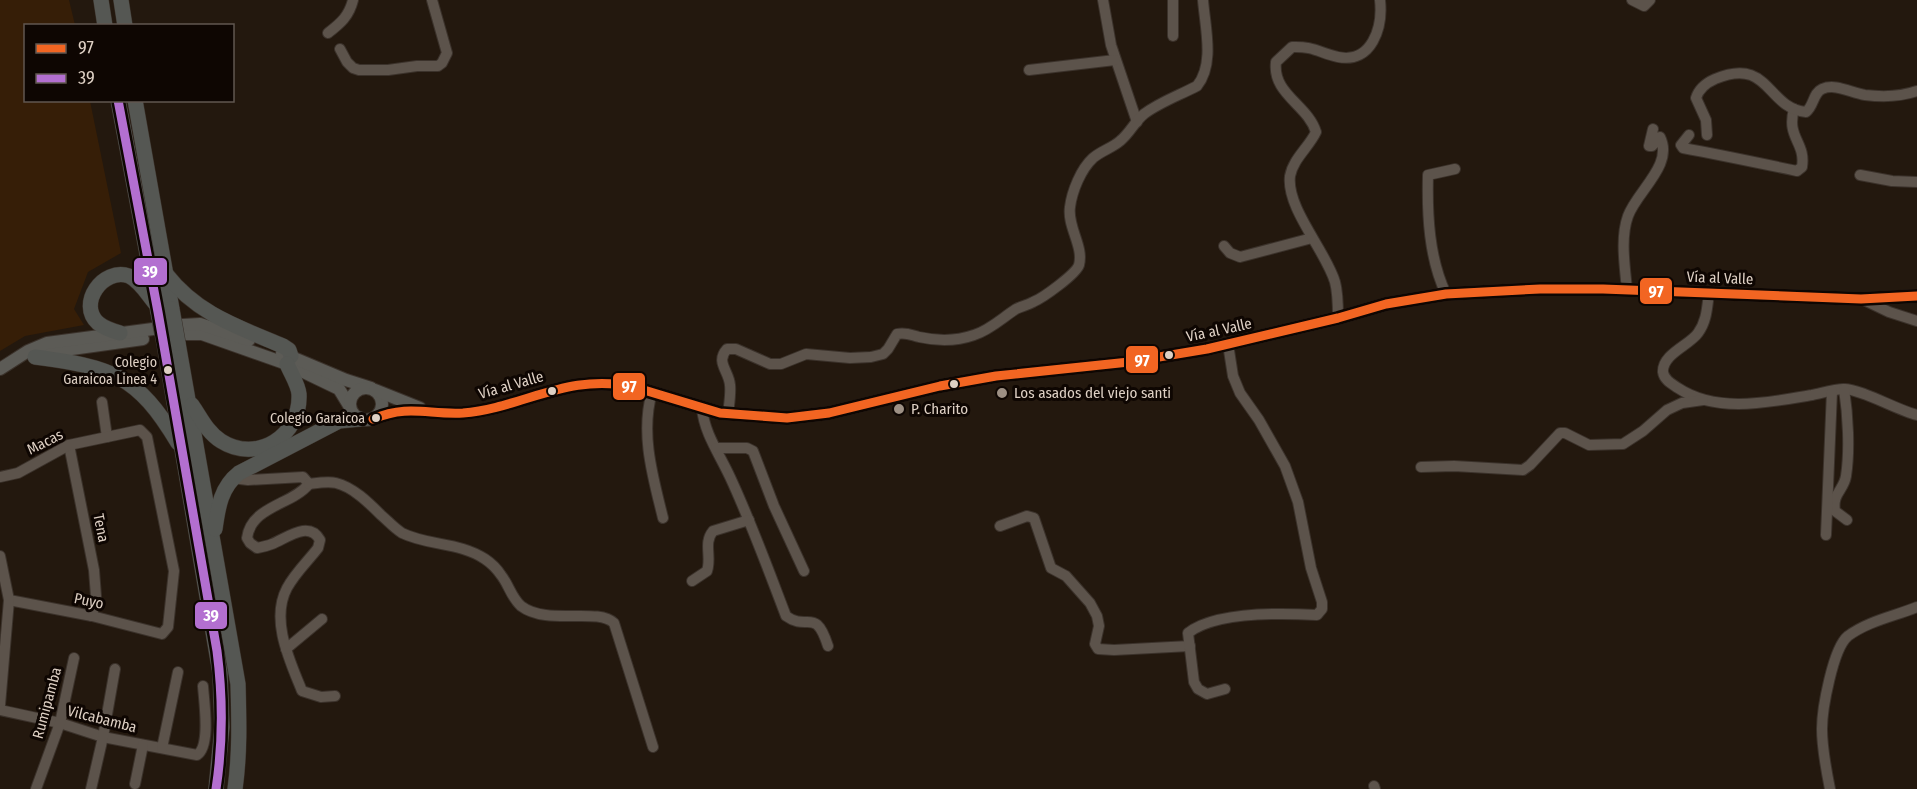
<svg xmlns="http://www.w3.org/2000/svg" width="1917" height="789" font-family="'Fira Sans Condensed',sans-serif">
  <style>
    .built { fill: #361e07 }
    .lines { fill: none; stroke-linecap: round; stroke-linejoin: round }
    .minor-casing { stroke: #3b322b; stroke-width: 12 }
    .major-casing { stroke: #3b322b; stroke-width: 14 }
    .highway-casing { stroke: #3b322b; stroke-width: 16 }
    .minor { stroke: #5c534b; stroke-width: 10 }
    .major { stroke: #5c5b56; stroke-width: 12 }
    .highway { stroke: #555753; stroke-width: 15 }
    .highway-bridge-casing { stroke: #3b322b; stroke-width: 16; stroke-linecap: butt }
    .highway-bridge { stroke: #555753; stroke-width: 15 }
    .bus-1-casing { stroke: #0e0602; stroke-width: 14 }
    .bus-2-casing { stroke: #0e0602; stroke-width: 14 }
    .bus-1 { stroke: #f26522; stroke-width: 9 }
    .bus-2 { stroke: #b36fd0; stroke-width: 9 }
    .bus-dot { fill: #ded0c4; stroke: #0e0602; stroke-width: 2 }
    .poi-dot { fill: #9d9084; stroke: #0e0602; stroke-width: 2 }
    .labels { text-anchor: middle; dominant-baseline: central; stroke-width: 6; stroke-linejoin: round; paint-order: stroke }
    .bus-label { font-size: 14px; fill: #ded0c4; stroke: #0e0602; text-anchor: end }
    .street-label { font-size: 15px; fill: #ded0c4; stroke: #0e0602 }
    .poi-label { font-size: 15px; fill: #ded0c4; stroke: #0e0602; text-anchor: start }
    .line-badge { stroke: #0e0602; stroke-width: 2 }
    .badge-label { font-size: 16px; text-anchor: middle; font-weight: bold; fill: #fff }
  </style>
  <rect width="100%" height="100%" fill="#23180e"/>
  <!-- built -->
  <polygon class="built" points="0,0 69,0 75,25 26,26 26,100 90,101 121,253 88,272 74,309 84,325 25,336 0,351"/>
  <g class="lines">
    <defs>
      <g id="minor">
        <polyline points="1103,0 1111,45 1137,122"/>
        <polyline points="1173,0 1173,36"/>
        <polyline points="1632,0 1644,6 1650,0"/>
        <path d="M328 33C341 23 349 16 353 0"/>
        <polyline points="340,49 347,62 353,68 359,70 388,70 417,66 438,66 442,63 447,53 432,0"/>
        <polyline points="1029,70 1115,60"/>
        <path d="M1689 135 1681 145 1683 148C1721 155 1759 163 1797 171L1802 167C1806 142 1786 138 1794 109"/>
        <path d="M1707 135 1706 120 1696 98C1699 88 1706 83 1715 79 1770 56 1766 108 1806 112 1814 106 1813 93 1822 89 1836 83 1851 93 1865 95 1882 97 1900 97 1917 91"/>
        <polyline points="1860,175 1892,181 1917,182"/>
        <polyline points="1224,246 1230,253 1240,257 1312,238"/>
        <path d="M1627 290C1625 267 1620 238 1628 216 1637 191 1674 165 1660 137L1652 146H1649L1653 129"/>
        <path d="M1709 293C1707 307 1707 321 1698 333 1690 345 1662 354 1663 372 1664 380 1672 384 1678 388 1717 414 1770 402 1812 395 1822 393 1834 389 1844 389 1861 389 1897 410 1917 415"/>
        <path d="M1446 294C1429 258 1427 215 1428 175L1455 169"/>
        <polyline points="1862,299 1889,312 1917,321"/>
        <path d="M1338 318C1338 306 1338 293 1335 282 1326 251 1286 208 1290 176 1293 159 1309 147 1316 132 1308 105 1272 94 1276 62L1292 47C1313 46 1320 53 1338 57 1372 64 1383 27 1380 0"/>
        <path d="M1844 389C1848 415 1850 450 1846 476 1844 490 1832 493 1835 511L1847 520"/>
        <path d="M652 392C640 434 653 477 663 518"/>
        <polyline points="102,402 107,437"/>
        <path d="M702 408C704 433 720 455 730 477 751 522 768 569 786 616 808 632 815 606 828 646"/>
        <path d="M728 414C729 405 731 394 730 385 729 371 715 362 727 349H736L770 364H781L806 354 850 358 871 357 883 354 888 349 897 334C906 332 911 335 919 337 937 341 957 341 974 335 990 330 1002 318 1016 309 1022 306 1028 305 1033 302 1043 298 1076 274 1079 265 1084 246 1067 227 1070 207 1072 191 1081 169 1093 158 1101 151 1112 148 1120 141 1130 133 1135 121 1144 114 1160 102 1180 95 1197 86 1215 64 1205 27 1203 0"/>
        <polyline points="69,445 94,570 96,596 92,616"/>
        <polyline points="716,448 747,448 753,451 774,506 804,571"/>
        <polyline points="1421,467 1454,466 1523,470 1530,465 1560,433 1565,433 1589,445 1623,444 1643,431 1667,410 1682,403 1703,400"/>
        <polyline points="0,477 18,473 69,445 140,430 147,437 174,571 168,627 162,634 92,616 9,600"/>
        <path d="M232 478 248 480 303 477 309 484C292 505 251 506 247 538L250 543 257 548C262 547 267 546 272 544 287 538 309 520 320 540L318 548C308 561 295 573 287 588 270 620 290 661 302 691L321 697 335 696"/>
        <path d="M309 484C317 483 328 481 336 483 353 487 369 503 381 515 388 521 394 528 402 533 428 546 460 542 485 559 491 563 497 569 501 575 509 585 511 597 521 606 547 626 597 607 614 623L653 747"/>
        <polyline points="1000,526 1027,516 1034,518 1051,568 1066,576 1090,603 1097,616 1099,626 1095,644 1098,649 1114,650 1190,646"/>
        <polyline points="1826,535 1832,391"/>
        <polyline points="0,556 9,600 0,705"/>
        <path d="M692 581 707 571C712 557 703 543 713 531L749 520"/>
        <polyline points="286,649 322,619"/>
        <path d="M1225 689 1207 694 1198 689 1194 682 1188 633C1216 611 1282 613 1317 615L1322 609V602L1311 568 1298 502 1285 466 1259 420 1240 393 1233 376 1228 344"/>
        <path d="M0 710 60 723 103 737 197 755C211 746 204 702 203 686"/>
        <polyline points="162,748 178,672"/>
        <polyline points="135,784 143,745"/>
        <polyline points="1374,786 1375,789"/>
        <polyline points="36,789 60,723 74,658"/>
        <polyline points="91,789 103,737 115,669"/>
        <path d="M1830 789C1826 769 1822 749 1822 729 1822 709 1833 648 1848 636 1868 621 1895 616 1917 607"/>
      </g>
      <g id="major">
        <polyline points="175,334 202,334 287,364 339,389 350,407"/>
        <polyline points="282,353 346,380 371,388"/>
        <polyline points="36,356 50,352 143,339"/>
        <polyline points="0,369 28,351 47,343 183,325 200,324 249,340"/>
        <circle cx="366" cy="404" r="16"/>
        <polyline points="375,390 420,408"/>
        <path d="M373 419C409 404 428 415 463 413 523 408 568 372 634 387L720 413 787 418 829 413 940 386 996 376 1129 362 1207 349 1338 318 1386 304 1446 294 1540 289H1603L1861 299 1917 296"/>
      </g>
      <g id="highway">
        <polyline points="101,0 105,26"/>
        <polyline points="121,0 125,26"/>
        <polyline points="118,100 158,312"/>
        <polyline points="135,100 172,309"/>
        <path d="M166 274C197 314 238 327 283 346L289 350 291 356"/>
        <path d="M120 333C113 331 104 328 98 323 77 304 103 267 129 276 140 281 148 295 155 303"/>
        <polyline points="164,343 220,673 222,727 216,789"/>
        <path d="M178 343 238 684C239 720 240 753 235 789"/>
        <path d="M35 357C111 367 137 374 178 443"/>
        <path d="M192 405C201 418 207 432 221 441 257 464 301 436 299 394 298 384 291 374 287 364"/>
        <path d="M215 529C218 507 221 487 239 473L339 421 360 419"/>
      </g>
    </defs>
    <!-- minor casing -->
    <use href="#minor" class="minor-casing"/>
    <!-- major casing -->
    <use href="#major" class="major-casing"/>
    <!-- highway casing -->
    <use href="#highway" class="highway-casing"/>
    <!-- minor -->
    <use href="#minor" class="minor"/>
    <!-- major -->
    <use href="#major" class="major"/>
    <!-- highway -->
    <use href="#highway" class="highway"/>
    <defs>
      <g id="highway-bridge">
        <polyline points="172,309 178,343"/>
        <polyline points="158,312 164,343"/>
      </g>
    </defs>
    <!-- highway-bridge casing -->
    <use href="#highway-bridge" class="highway-bridge-casing"/>
    <!-- highway-bridge -->
    <use href="#highway-bridge" class="highway-bridge"/>
    <defs>
      <path id="bus-1" d="M373 419C409 404 428 415 463 413 523 408 568 372 634 387L720 413 787 418 829 413 940 386 996 376 1129 362 1207 349 1338 318 1386 304 1446 294 1540 289H1603L1861 299 1917 296"/>
      <path id="bus-2" d="M118 100 158 312 217 651C223 698 223 743 216 789"/>
    </defs>
    <!-- bus-1 casing -->
    <use href="#bus-1" class="bus-1-casing"/>
    <!-- bus-2 casing -->
    <use href="#bus-2" class="bus-2-casing"/>
    <!-- bus-1 -->
    <use href="#bus-1" class="bus-1"/>
    <!-- bus-2 -->
    <use href="#bus-2" class="bus-2"/>
  </g>
  <!-- markers -->
  <g class="bus-dot">
    <circle cx="1169" cy="355" r="5"/>
    <circle cx="168" cy="370" r="5"/>
    <circle cx="954" cy="384" r="5"/>
    <circle cx="552" cy="391" r="5"/>
    <circle cx="376" cy="418" r="5"/>
  </g>
  <g class="poi-dot">
    <circle cx="1002" cy="393" r="6"/>
    <circle cx="899" cy="409" r="6"/>
  </g>
  <g class="labels">
    <!-- bus labels -->
    <g class="bus-label">
      <text x="157" y="362">Colegio<tspan x="157" dy="17">Garaicoa Linea 4</tspan></text>
      <text x="365" y="418">Colegio Garaicoa</text>
    </g>
    <!-- street labels -->
    <g class="street-label">
      <text transform="translate(1720 278) rotate(2)">Vía al Valle</text>
      <text transform="translate(1219 330) rotate(-12)">Vía al Valle</text>
      <text transform="translate(511 385) rotate(-16)">Vía al Valle</text>
      <text transform="translate(45 442) rotate(-27)">Macas</text>
      <text transform="translate(101 528) rotate(79)">Tena</text>
      <text transform="translate(89 601) rotate(12)">Puyo</text>
      <text transform="translate(47 703) rotate(-75)">Rumipamba</text>
      <text transform="translate(102 719) rotate(14)">Vilcabamba</text>
    </g>
    <!-- poi labels -->
    <g class="poi-label">
      <text x="1014" y="393">Los asados del viejo santi</text>
      <text x="911" y="409">P. Charito</text>
    </g>
  </g>
  <g class="line-badge">
    <rect x="133" y="257" width="35" height="29" rx="6" fill="#b36fd0"/>
    <rect x="1639" y="277" width="34" height="28" rx="6" fill="#f26522"/>
    <rect x="1125" y="345" width="34" height="29" rx="6" fill="#f26522"/>
    <rect x="612" y="372" width="34" height="29" rx="6" fill="#f26522"/>
    <rect x="194" y="601" width="34" height="29" rx="6" fill="#b36fd0"/>
  </g>
  <g class="badge-label">
    <text x="150" y="277">39</text>
    <text x="1656" y="297">97</text>
    <text x="1142" y="366">97</text>
    <text x="629" y="392">97</text>
    <text x="211" y="621">39</text>
  </g>
  <!-- legend -->
  <rect x="24" y="24" width="210" height="78" fill="#0e0602" stroke="#615750" stroke-width="1.5"/>
  <rect x="36" y="44" width="30" height="9" fill="#f26522" stroke="#615750" stroke-width="1.5"/>
  <text x="78" y="54" font-size="18" fill="#ded0c4">97</text>
  <rect x="36" y="74" width="30" height="9" fill="#b36fd0" stroke="#615750" stroke-width="1.5"/>
  <text x="78" y="84" font-size="18" fill="#ded0c4">39</text>
</svg>
